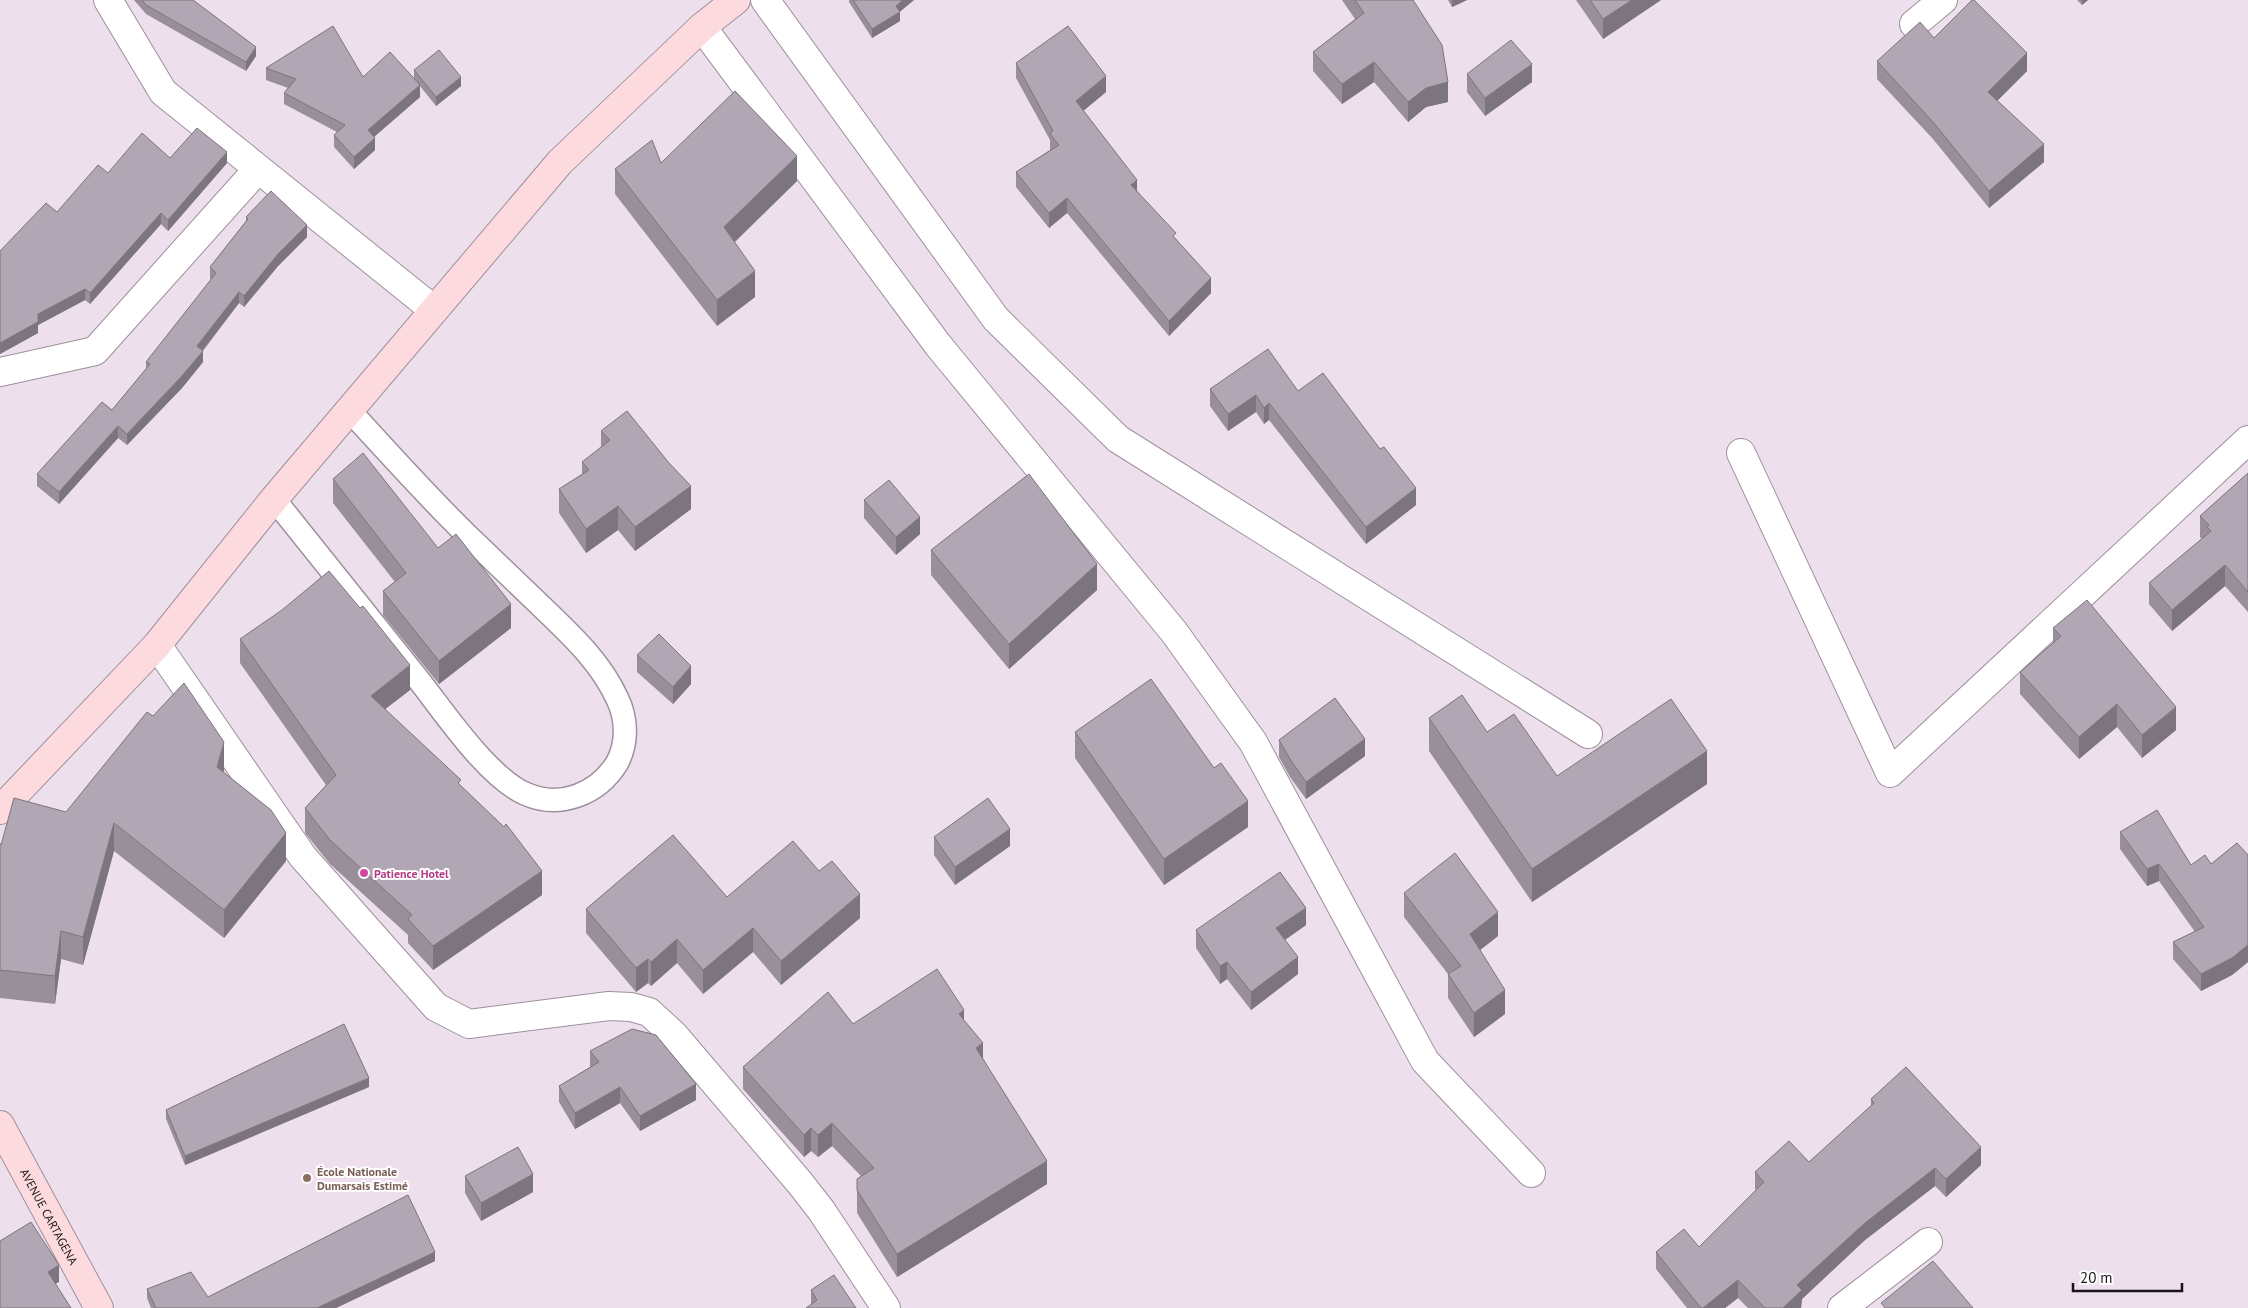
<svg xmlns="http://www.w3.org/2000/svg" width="2248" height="1308" font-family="'PT Sans',sans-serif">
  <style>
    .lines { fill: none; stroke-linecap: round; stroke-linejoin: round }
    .lane-casing { stroke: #9d909c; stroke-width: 25 }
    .street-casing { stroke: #9d909c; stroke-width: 30 }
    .secondary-casing { stroke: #9d909c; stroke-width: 30 }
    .lane { stroke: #fff; stroke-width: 22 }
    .street { stroke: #fff; stroke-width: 28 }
    .secondary { stroke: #fddadd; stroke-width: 28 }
    .wall { fill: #988f9b }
    .shaded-wall { fill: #7c747e }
    .building { fill: #b1a6b4; stroke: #7c747e }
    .hotel-dot { fill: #d1479c; stroke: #fff; stroke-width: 2 }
    .education-dot { fill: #8d6e63; stroke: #fff; stroke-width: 2 }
    .labels { text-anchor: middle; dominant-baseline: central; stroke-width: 4; stroke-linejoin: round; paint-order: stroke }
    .hotel-label { font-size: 12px; font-weight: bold; fill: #b23c85; stroke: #fff; text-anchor: start }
    .education-label { font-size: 12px; font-weight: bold; fill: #785e54; stroke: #fff; text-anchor: start }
    .street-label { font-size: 12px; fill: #181418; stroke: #fff }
  </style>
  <rect width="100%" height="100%" fill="#eddfec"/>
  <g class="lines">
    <defs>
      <path id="lane" d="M274 499C322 559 370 619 418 679 444 712 488 778 526 794 560 809 598 794 617 763 628 743 627 718 617 698 600 661 570 634 541 606 517 583 492 559 468 536 427 496 388 452 349 410"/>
      <g id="street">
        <polyline points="108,0 163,92 434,310"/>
        <polyline points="765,0 996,319 1118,439 1588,734"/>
        <polyline points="1914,24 1943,0"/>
        <polyline points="702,27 938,345 1174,632 1253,742 1425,1061 1531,1173"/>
        <polyline points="0,372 95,351 258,169"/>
        <polyline points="1741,453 1890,773 2248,440"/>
        <polyline points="157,645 303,857 436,1007 469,1024 609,1006 631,1007 649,1012 674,1035 800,1183 821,1210 886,1308"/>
        <polyline points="1842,1308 1928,1242"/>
      </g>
      <g id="secondary">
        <polyline points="0,810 157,645 274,499 560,162 702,27 736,0"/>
        <path id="s1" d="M0 1125 99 1308"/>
      </g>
    </defs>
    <!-- lane casing -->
    <use href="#lane" class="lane-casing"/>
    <!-- street casing -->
    <use href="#street" class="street-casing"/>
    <!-- secondary casing -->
    <use href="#secondary" class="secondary-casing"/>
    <!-- lane -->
    <use href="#lane" class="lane"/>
    <!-- street -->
    <use href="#street" class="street"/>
    <!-- secondary -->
    <use href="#secondary" class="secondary"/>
  </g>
  <!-- wall -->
  <g class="wall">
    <polygon points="134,0 193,0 256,56 246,71 146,14"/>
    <polygon points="849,0 914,0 899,12 900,21 872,38 849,2"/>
    <polygon points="1342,0 1413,0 1448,102 1426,107 1408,122 1374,82 1342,104 1313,71 1313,52 1355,19"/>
    <polygon points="1448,0 1467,0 1452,7"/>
    <polygon points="1576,0 1661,0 1603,39"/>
    <polygon points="2077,0 2088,0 2082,5"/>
    <polygon points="1934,38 2027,71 1997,101 2044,162 1989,208 1933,139 1877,79 1877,61"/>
    <polygon points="1016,63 1106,92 1083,111 1137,191 1176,239 1211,293 1169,336 1067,213 1049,228 1016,187 1016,172 1050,150 1050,140 1016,78"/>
    <polygon points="266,68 363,77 414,79 414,70 461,86 436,106 420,86 420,97 374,137 375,150 354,169 334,147 334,135 337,132 284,104 284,93 288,88 266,80"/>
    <polygon points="1467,74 1532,82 1485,116 1467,92"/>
    <polygon points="170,158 227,163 168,231 161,224 90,304 85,300 38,325 38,333 0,354 0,251 57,212 108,173"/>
    <polygon points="661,163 797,181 735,242 755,297 717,326 615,194 615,169"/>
    <polygon points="246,217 307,237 278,266 244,307 239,303 203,351 203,362 182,388 127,445 118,438 59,504 37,486 37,474 112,410 146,369 146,362 211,280 210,279 210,267 246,221"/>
    <polygon points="1210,389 1298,391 1416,505 1366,544 1269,420 1264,424 1256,412 1228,431 1210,406"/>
    <polygon points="601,431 669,463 691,509 635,551 618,530 586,553 559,513 559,489 582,474 582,462 601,448"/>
    <polygon points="2248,473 2248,612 2225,586 2172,631 2149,604 2149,583 2202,539 2200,537 2200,516"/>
    <polygon points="333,479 438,548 511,628 439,684 383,615 383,591 395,582 333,503"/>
    <polygon points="864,500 920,534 896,555 864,518"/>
    <polygon points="931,550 1097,590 1009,669 931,575"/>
    <polygon points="2053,628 2176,730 2142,758 2117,727 2079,759 2020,694 2020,672 2053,643"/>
    <polygon points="240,639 410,690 385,709 461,786 542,895 433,970 408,943 408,935 330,864 305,833 305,808 326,785 240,663"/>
    <polygon points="637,655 691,684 673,704 637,672"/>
    <polygon points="1429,718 1487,732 1557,776 1707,784 1532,902 1429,751"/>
    <polygon points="1075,732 1214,768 1248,827 1164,885 1075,758"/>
    <polygon points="1279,740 1365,756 1306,799 1290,777 1279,757"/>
    <polygon points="224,770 223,772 286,861 224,938 114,851 83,965 61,959 55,1004 0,998 0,844 66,812"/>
    <polygon points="2120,832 2191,865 2211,864 2248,855 2248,962 2232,975 2201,991 2173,959 2173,942 2195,932 2159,881 2147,886 2120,849"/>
    <polygon points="934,837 1010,846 955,885 934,855"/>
    <polygon points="1404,893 1498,936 1480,950 1505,1014 1474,1037 1448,998 1448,974 1404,917"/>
    <polygon points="727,897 860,918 781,985 753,952 703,994 677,963 651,986 648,983 636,992 586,933 586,909"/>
    <polygon points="1306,925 1285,940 1298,974 1251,1010 1227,979 1220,984 1196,948 1196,930"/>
    <polygon points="964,1020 983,1058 1047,1184 897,1277 857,1213 857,1179 861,1176 832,1146 818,1157 811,1151 804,1157 743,1089 743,1067 853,1024"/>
    <polygon points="590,1051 696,1100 640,1131 620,1103 575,1129 559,1102 559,1086 590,1067"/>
    <polygon points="369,1087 185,1165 166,1119 166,1110"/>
    <polygon points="1871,1099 1981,1165 1946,1197 1935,1186 1865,1240 1802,1299 1801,1308 1748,1308 1738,1298 1725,1308 1687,1308 1656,1269 1656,1252 1699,1247 1756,1190 1755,1189 1755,1172 1809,1162 1871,1107"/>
    <polygon points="465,1176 533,1192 481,1221 465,1193"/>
    <polygon points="435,1261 336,1308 151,1308 147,1298 147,1289 208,1297"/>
    <polygon points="811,1290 856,1308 811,1304"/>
  </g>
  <!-- shaded-wall -->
  <g class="shaded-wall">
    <polygon points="903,0 914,0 896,15 896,6"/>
    <polygon points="1452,0 1467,0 1452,7"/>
    <polygon points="1632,0 1661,0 1603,39 1603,19"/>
    <polygon points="2082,0 2088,0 2082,5"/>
    <polygon points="900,12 900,21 872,38 872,29"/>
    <polygon points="256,47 256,56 246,71 246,62"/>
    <polygon points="2027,53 2027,71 1988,110 1988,92"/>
    <polygon points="1374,62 1374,82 1342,104 1342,84"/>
    <polygon points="1532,64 1532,82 1485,116 1485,98"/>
    <polygon points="1106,76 1106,92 1076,117 1076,101"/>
    <polygon points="461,77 461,86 436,106 436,97"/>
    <polygon points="1448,82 1448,102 1426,107 1408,122 1408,102 1426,88"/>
    <polygon points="420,85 420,97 368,142 368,130"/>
    <polygon points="375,138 375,150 354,169 354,157"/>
    <polygon points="2044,144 2044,162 1989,208 1989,191"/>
    <polygon points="227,152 227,163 168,231 168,220"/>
    <polygon points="797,156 797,181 724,252 724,227"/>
    <polygon points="1137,180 1137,195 1131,185"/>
    <polygon points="1067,198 1067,213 1049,228 1049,213"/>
    <polygon points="161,213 161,224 90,304 90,293"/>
    <polygon points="307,225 307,237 278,266 244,307 244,296 278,254"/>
    <polygon points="755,271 755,297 717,326 717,300"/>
    <polygon points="1211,278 1211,293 1169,336 1169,321"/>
    <polygon points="85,289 85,300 38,325 38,333 0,354 0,343 38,314"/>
    <polygon points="239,292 239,303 201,352 203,351 203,362 182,388 127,445 127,434 197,346"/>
    <polygon points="1256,395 1256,412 1228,431 1228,414"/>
    <polygon points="1269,403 1269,420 1264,424 1264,408"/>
    <polygon points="118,426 118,438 59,504 59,492"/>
    <polygon points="691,486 691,509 635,551 635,527"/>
    <polygon points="1416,488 1416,505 1366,544 1366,527"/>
    <polygon points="618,506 618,530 586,553 586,529"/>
    <polygon points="920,517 920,534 896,555 896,537"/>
    <polygon points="1097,564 1097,590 1009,669 1009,644"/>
    <polygon points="2225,565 2225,586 2172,631 2172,610"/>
    <polygon points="511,604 511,628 439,684 439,661"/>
    <polygon points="410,665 410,690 371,720 371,696"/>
    <polygon points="691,666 691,684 673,704 673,687"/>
    <polygon points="2117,704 2117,727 2079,759 2079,737"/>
    <polygon points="2176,707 2176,730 2142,758 2142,735"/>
    <polygon points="1365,739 1365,756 1306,799 1306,782"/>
    <polygon points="224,742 224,770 217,795 217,767"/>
    <polygon points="1707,751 1707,784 1532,902 1532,869"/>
    <polygon points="1248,801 1248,827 1164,885 1164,859"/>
    <polygon points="114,823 114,851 83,965 83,937"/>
    <polygon points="1010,829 1010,846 955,885 955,867"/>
    <polygon points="286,833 286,861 224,938 224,910"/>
    <polygon points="2159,864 2159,881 2147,886 2147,869"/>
    <polygon points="542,871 542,895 433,970 433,946"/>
    <polygon points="860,894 860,918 781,985 781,961"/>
    <polygon points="1306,908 1306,925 1276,946 1276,928"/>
    <polygon points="1498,912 1498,936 1470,958 1470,934"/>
    <polygon points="753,928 753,952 703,994 703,970"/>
    <polygon points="61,931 61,959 55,1004 55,976"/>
    <polygon points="677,939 677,963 651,986 651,962"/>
    <polygon points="2248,945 2248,962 2232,975 2201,991 2201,974"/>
    <polygon points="1298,957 1298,974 1251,1010 1251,992"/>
    <polygon points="648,959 648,983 636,992 636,968"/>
    <polygon points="1227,962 1227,979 1220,984 1220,966"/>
    <polygon points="1505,990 1505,1014 1474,1037 1474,1013"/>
    <polygon points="964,1010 964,1033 959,1014"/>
    <polygon points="983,1043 983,1065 976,1048"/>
    <polygon points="369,1078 369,1087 185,1165 185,1156"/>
    <polygon points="696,1084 696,1100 640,1131 640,1116"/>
    <polygon points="620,1087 620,1103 575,1129 575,1113"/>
    <polygon points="832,1123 832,1146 818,1157 818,1135"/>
    <polygon points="811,1128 811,1151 804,1157 804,1135"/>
    <polygon points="1981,1147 1981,1165 1946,1197 1946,1179"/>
    <polygon points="1047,1161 1047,1184 897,1277 897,1254"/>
    <polygon points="1935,1168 1935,1186 1865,1240 1802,1299 1801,1308 1783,1308 1797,1285 1865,1223"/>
    <polygon points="533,1174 533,1192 481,1221 481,1203"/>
    <polygon points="435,1252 435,1261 336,1308 317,1308"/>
    <polygon points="59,1265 59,1282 48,1288 48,1272"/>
    <polygon points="1738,1280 1738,1298 1725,1308 1703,1308"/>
  </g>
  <!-- building -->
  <g class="building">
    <polygon points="142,0 193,0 256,47 246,62 146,5"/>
    <polygon points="853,0 903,0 896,6 900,12 872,29"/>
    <polygon points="1355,0 1413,0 1442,45 1448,82 1426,88 1408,102 1374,62 1342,84 1313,52 1364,13"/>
    <polygon points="1590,0 1632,0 1603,19"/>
    <polygon points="1972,0 1974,0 2027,53 1988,92 2044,144 1989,191 1933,122 1877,61 1920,22 1934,38"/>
    <polygon points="333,26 363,77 390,52 420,85 368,130 375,138 354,157 334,135 345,125 284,93 296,79 266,68"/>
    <polygon points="1068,26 1106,76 1076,101 1137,180 1131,185 1176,233 1173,236 1211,278 1169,321 1067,198 1049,213 1016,172 1059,145 1050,134 1053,131 1016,63"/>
    <polygon points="1511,40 1532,64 1485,98 1467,74"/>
    <polygon points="439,50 461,77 436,97 414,70"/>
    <polygon points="735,91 797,156 724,227 755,271 717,300 615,169 652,140 661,163"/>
    <polygon points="197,128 227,152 168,220 161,213 90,293 85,289 38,314 38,322 0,343 0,251 46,203 57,212 98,165 108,173 142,133 170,158"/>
    <polygon points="271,191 307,225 278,254 244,296 239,292 197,346 203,351 182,376 127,434 118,426 59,492 37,474 102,402 112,410 150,364 146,362 216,273 210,267 248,219 246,217"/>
    <polygon points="1268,349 1298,391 1323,373 1380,449 1384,447 1416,488 1366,527 1269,403 1264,408 1256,395 1228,414 1210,389"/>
    <polygon points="627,411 669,463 691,486 635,527 618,506 586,529 559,489 589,470 582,462 610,440 601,431"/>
    <polygon points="363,453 438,548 456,534 511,604 439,661 383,591 406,573 333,479"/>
    <polygon points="2248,473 2248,592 2225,565 2172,610 2149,583 2211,531 2207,527 2209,525 2200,516"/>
    <polygon points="1029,474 1097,564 1009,644 931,550"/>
    <polygon points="889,480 920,517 896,537 864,500"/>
    <polygon points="329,571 360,608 363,606 410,665 371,696 461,780 458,783 504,827 506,824 542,871 433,946 408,919 412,915 330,840 305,808 336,775 240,639 282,610"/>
    <polygon points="2087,600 2176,707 2142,735 2117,704 2079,737 2020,672 2061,636 2053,628"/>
    <polygon points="659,634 691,666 673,687 637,655"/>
    <polygon points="1151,679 1214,768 1221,763 1248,801 1164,859 1075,732"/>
    <polygon points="184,683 224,742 217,767 271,810 286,833 224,910 114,823 83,937 61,931 55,976 0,970 0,844 1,845 14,798 66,812 147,712 153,716"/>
    <polygon points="1462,695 1487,732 1514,714 1557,776 1671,699 1707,751 1532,869 1429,718"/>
    <polygon points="1335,698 1365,739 1306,782 1290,759 1279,740"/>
    <polygon points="988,798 1010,829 955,867 934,837"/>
    <polygon points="2157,810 2191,865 2205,855 2211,864 2237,843 2248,855 2248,945 2232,958 2201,974 2173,942 2204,927 2159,864 2147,869 2120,832"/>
    <polygon points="673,835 727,897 793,841 819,871 832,861 860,894 781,961 753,928 703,970 677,939 651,962 648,959 636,968 586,909"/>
    <polygon points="1455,853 1498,912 1470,934 1505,990 1474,1013 1448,974 1461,966 1404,893"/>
    <polygon points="1280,872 1306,908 1276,928 1298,957 1251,992 1227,962 1220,966 1196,930"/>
    <polygon points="937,969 964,1010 959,1014 983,1043 976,1048 1047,1161 897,1254 857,1190 857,1179 874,1168 832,1123 818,1135 811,1128 804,1135 743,1067 828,992 853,1024"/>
    <polygon points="344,1024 369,1078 185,1156 166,1110"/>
    <polygon points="632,1029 656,1035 696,1084 640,1116 620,1087 575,1113 559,1086 599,1062 590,1051"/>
    <polygon points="1906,1067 1981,1147 1946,1179 1935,1168 1865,1223 1797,1285 1802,1290 1783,1308 1765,1308 1738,1280 1703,1308 1701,1308 1656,1252 1684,1229 1699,1247 1764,1182 1755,1172 1789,1141 1809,1162 1874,1103 1871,1099"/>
    <polygon points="518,1147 533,1174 481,1203 465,1176"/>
    <polygon points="408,1195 435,1252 317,1308 156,1308 147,1289 191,1272 208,1297"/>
    <polygon points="31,1222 59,1265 48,1272 71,1308 0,1308 0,1241"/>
    <polygon points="1933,1261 1973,1308 1885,1308 1881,1303"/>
    <polygon points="834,1275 856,1308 806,1308 817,1300 811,1290"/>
  </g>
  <!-- markers -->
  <circle class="hotel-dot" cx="364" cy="873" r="5"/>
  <circle class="education-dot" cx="307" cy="1178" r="5"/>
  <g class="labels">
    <!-- hotel labels -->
    <g class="hotel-label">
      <text x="374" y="873">Patience Hotel</text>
    </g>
    <!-- education labels -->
    <g class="education-label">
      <text x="317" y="1171">École Nationale<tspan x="317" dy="14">Dumarsais Estimé</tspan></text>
    </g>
    <!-- street labels -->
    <g class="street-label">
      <text stroke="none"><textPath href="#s1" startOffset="104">AVENUE CARTAGENA</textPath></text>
    </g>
  </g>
  <!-- scale -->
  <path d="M2073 1283v8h109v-8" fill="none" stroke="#181418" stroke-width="2.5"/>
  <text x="2080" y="1283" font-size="15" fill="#181418" stroke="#ffffff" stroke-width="4" paint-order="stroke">20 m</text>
</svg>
